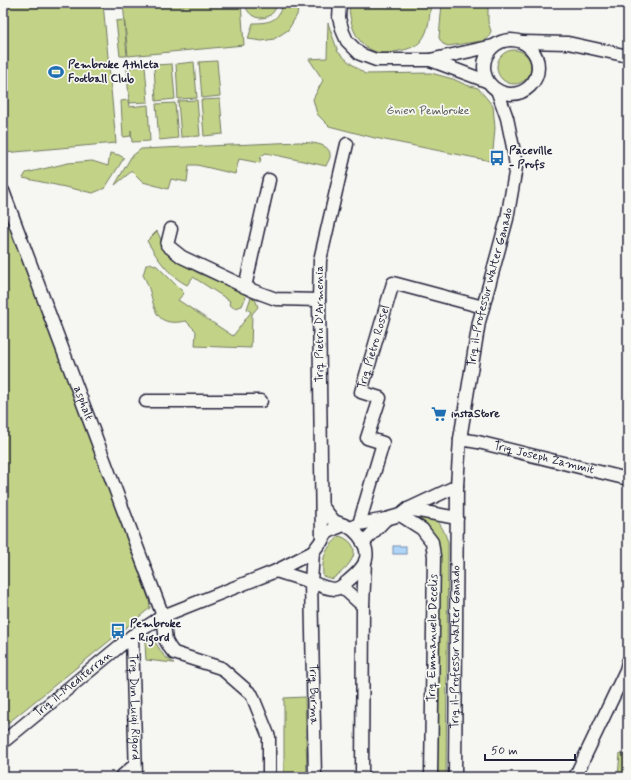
<svg xmlns="http://www.w3.org/2000/svg" width="631" height="780" font-family="Mynerve,sans-serif">
  <style>
    .green { fill: #c2d388; stroke: #727a62 }
    .water { fill: #afd6f9; stroke: #778ead }
    .lines { fill: none; stroke-linecap: round; stroke-linejoin: round }
    .minor-casing { stroke: #22223b; stroke-width: 15 }
    .minor { stroke: #f6f6f2; stroke-width: 12 }
    .labels { text-anchor: middle; dominant-baseline: central; stroke-width: 3.5; stroke-linejoin: round; paint-order: stroke }
    .poi-label { font-size: 12px; font-weight: bold; fill: #22223b; stroke: #f6f6f2; text-anchor: start }
    .park-label { font-size: 12px; fill: #525752; stroke: #f6f6f2 }
    .street-label { font-size: 12px; fill: #22223b; stroke: #f6f6f2 }
  </style>
  <rect width="100%" height="100%" fill="#f6f6f2"/>
  <filter id="ink" filterUnits="userSpaceOnUse"><feTurbulence type="fractalNoise" baseFrequency=".025" numOctaves="2"/><feDisplacementMap in="SourceGraphic" scale="8" xChannelSelector="R" yChannelSelector="G"/><feConvolveMatrix kernelMatrix="1 2 1 2 8 2 1 2 1" color-interpolation-filters="sRGB"/></filter>
  <g filter="url(#ink)">
    <!-- green -->
    <g class="green">
      <polygon points="3,3 103,3 116,143 4,153 3,141"/>
      <polygon points="123,3 241,3 244,45 128,56"/>
      <path d="M245 3H277C274 23 248 23 245 3Z"/>
      <path d="M282 3H299L297 15 288 30 274 39 262 41 248 39 253 23C269 23 280 21 282 3Z"/>
      <path d="M349 3H431C429 16 430 30 421 41 416 47 405 50 399 51 393 52 386 54 380 53 357 48 349 25 349 3Z"/>
      <polygon points="442,3 488,4 488,22 491,31 488,38 482,41 448,46 443,44 439,38"/>
      <polygon points="124,20 127,56 120,56 116,21"/>
      <polygon points="328,23 338,52 349,62 365,74 431,73 453,79 466,85 478,88 493,106 495,128 492,162 486,160 375,138 329,126 317,114 313,99 323,80 309,59 327,58"/>
      <circle cx="514" cy="67" r="17"/>
      <polygon points="217,61 220,96 202,98 199,62"/>
      <polygon points="194,62 197,98 178,99 176,64"/>
      <polygon points="172,64 175,99 156,101 154,65"/>
      <polygon points="145,66 148,102 129,103 127,68"/>
      <polygon points="220,99 223,134 204,136 201,100"/>
      <polygon points="128,100 129,107 148,105 150,141 132,142 131,130 131,136 123,137 121,101"/>
      <polygon points="197,100 200,136 181,137 178,101"/>
      <polygon points="175,103 178,138 159,140 156,104"/>
      <path d="M299 142C308 143 332 142 330 157 330 159 327 163 326 166L266 153 261 156 260 163 239 159 235 174 197 165H189L187 182 171 179 168 189 143 182 132 171 115 185 131 157 141 149Z"/>
      <polygon points="110,153 119,155 124,158 105,188 93,193 23,178 26,173 68,163 92,161 108,166"/>
      <polygon points="3,203 120,516 149,600 150,608 3,727"/>
      <path d="M157 231 166 251 196 272 247 294 242 306 234 308 229 304 230 301 193 277 187 285C169 276 157 258 147 241Z"/>
      <path d="M150 263 157 266 184 293 178 300 233 336 251 312 247 309 251 297 255 299 258 307 252 314 251 348 195 346 196 331 186 321C147 329 158 300 143 275L146 265Z"/>
      <path d="M414 515C437 517 440 520 448 542L446 777H436L434 535Z"/>
      <path d="M340 536C368 547 348 569 332 579L323 576C322 556 325 549 340 536Z"/>
      <polygon points="153,640 155,642 164,656 174,663 146,660 145,643 149,641"/>
      <polygon points="305,697 307,777 284,777 284,698"/>
      <polygon points="620,753 628,755 628,777 618,777"/>
    </g>
    <!-- water -->
    <rect class="water" x="393" y="546" width="13" height="8"/>
    <g class="lines">
      <defs>
        <g id="minor">
          <polyline points="340,3 339,18 343,32 347,41 360,54 376,60 430,60 493,46"/>
          <circle cx="511" cy="67" r="27"/>
          <polyline points="523,42 568,43 628,56"/>
          <polyline points="430,60 486,81"/>
          <path id="s1" d="M3 191 163 616 166 641 170 648 174 653 221 668 252 695 269 737V777"/>
          <polyline points="171,229 167,245 182,257 254,291 276,299 319,300"/>
          <polyline points="245,287 269,180"/>
          <polyline points="146,401 261,401"/>
          <path id="s2" d="M460 439 478 442 628 479"/>
          <polyline points="322,506 334,521 344,525"/>
          <polyline points="408,509 457,518"/>
          <polyline points="400,515 422,529 432,542 434,556 431,777"/>
          <path id="s3" d="M359 524 383 443 367 438 380 398 361 392 393 283 483 307"/>
          <path d="M344 525C357 529 371 548 365 562 362 569 354 576 348 581 344 584 341 588 335 589 327 589 318 585 311 582L313 552 327 533 334 529Z"/>
          <polyline points="353,527 359,524 386,519 400,515 408,509 457,486"/>
          <polyline points="322,541 319,300 320,260 347,144"/>
          <polyline points="363,543 386,519"/>
          <path id="s4" d="M276 571 311 582 315 777"/>
          <polyline points="342,587 363,606"/>
          <path id="s5" d="M132 636 136 777"/>
          <path id="s6" d="M3 742 132 636 163 616 276 571 313 552"/>
          <polyline points="121,777 135,765"/>
          <polyline points="362,777 363,606 365,561"/>
          <path id="s7" d="M455 777 457 486 460 439 479 322 507 219 516 167 514 152 507 118 497 90"/>
          <polyline points="575,777 626,670 628,662"/>
        </g>
      </defs>
      <!-- minor casing -->
      <use href="#minor" class="minor-casing"/>
      <!-- minor -->
      <use href="#minor" class="minor"/>
    </g>
  </g>
  <!-- icons -->
  <defs>
    <symbol id="stadium-bare" viewBox="-9 -9 18 18"><path d="M0-5a6.5 5 0 1 0 0 10a6.5 5 0 1 0 0-10ZM-3.5-1.8h7v3.6h-7Z" fill="#1f6fb2" stroke="#f6f6f2" stroke-width="2.5" paint-order="stroke"/></symbol>
    <symbol id="bus-bare" viewBox="-9 -9 18 18"><path d="M-5-6H5V4H4V6H2V4H-2V6H-4V4H-5ZM-3.5-4V0h7V-4ZM-3.5 1.2v1.5H-2V1.2ZM2 1.2v1.5H3.5V1.2Z" fill="#1f6fb2" stroke="#f6f6f2" stroke-width="2.5" paint-order="stroke"/></symbol>
    <symbol id="supermarket-bare" viewBox="-9 -9 18 18"><path d="M-6-5.5h2.5l.6 2H6L4.5 2H-2.5L-4.4-4H-6ZM-1.5 3.2a1.3 1.3 0 1 0 .1 0ZM3 3.2a1.3 1.3 0 1 0 .1 0Z" fill="#1f6fb2" stroke="#f6f6f2" stroke-width="2.5" paint-order="stroke"/></symbol>
  </defs>
  <g fill-rule="evenodd">
    <use href="#stadium-bare" x="45" y="61" width="22" height="22"/>
    <use href="#bus-bare" x="486" y="147" width="22" height="22"/>
    <use href="#supermarket-bare" x="428" y="403" width="22" height="22"/>
    <use href="#bus-bare" x="107" y="620" width="22" height="22"/>
  </g>
  <g class="labels">
    <!-- poi labels -->
    <g class="poi-label">
      <text x="68" y="65">Pembroke Athleta<tspan x="68" dy="14">Football Club</tspan></text>
      <text x="509" y="151">Paceville<tspan x="509" dy="14">- Profs</tspan></text>
      <text x="451" y="414">instaStore</text>
      <text x="130" y="624">Pembroke<tspan x="130" dy="14">- Rigord</tspan></text>
    </g>
    <!-- park labels -->
    <g class="park-label">
      <text x="428" y="111">Ġnien Pembroke</text>
    </g>
    <!-- street labels -->
    <g class="street-label">
      <text stroke="none"><textPath href="#s7" startOffset="493">Triq il-Professur Walter Ganado</textPath></text>
      <text transform="translate(320 324) rotate(-90)">Triq Pietru D'Armenia</text>
      <text stroke="none"><textPath href="#s3" startOffset="210">Triq Pietro Rossel</textPath></text>
      <text stroke="none"><textPath href="#s1" startOffset="227">asphalt</textPath></text>
      <text stroke="none"><textPath href="#s2" startOffset="86">Triq Joseph Zammit</textPath></text>
      <text transform="translate(433 638) rotate(-89)">Triq Emmanuele Decelis</text>
      <text stroke="none"><textPath href="#s7" startOffset="130">Triq il-Professur Walter Ganado</textPath></text>
      <text stroke="none"><textPath href="#s6" startOffset="91">Triq il-Mediterran</textPath></text>
      <text stroke="none"><textPath href="#s4" startOffset="149">Triq Burma</textPath></text>
      <text stroke="none"><textPath href="#s5" startOffset="71">Triq Dun Luigi Rigord</textPath></text>
    </g>
  </g>
  <!-- margin -->
  <rect width="631" height="780" fill="none" stroke="#f6f6f2" stroke-width="16"/>
  <rect x="8" y="8" width="615" height="764" fill="none" stroke="#22223b" stroke-width="1.5" filter="url(#ink)"/>
  <!-- scale -->
  <path d="M485 754v6h90v-6" fill="none" stroke="#22223b" stroke-width="2"/>
  <text x="491" y="754" font-size="12" fill="#22223b" stroke="#f6f6f2" stroke-width="3" paint-order="stroke">50 m</text>
</svg>
